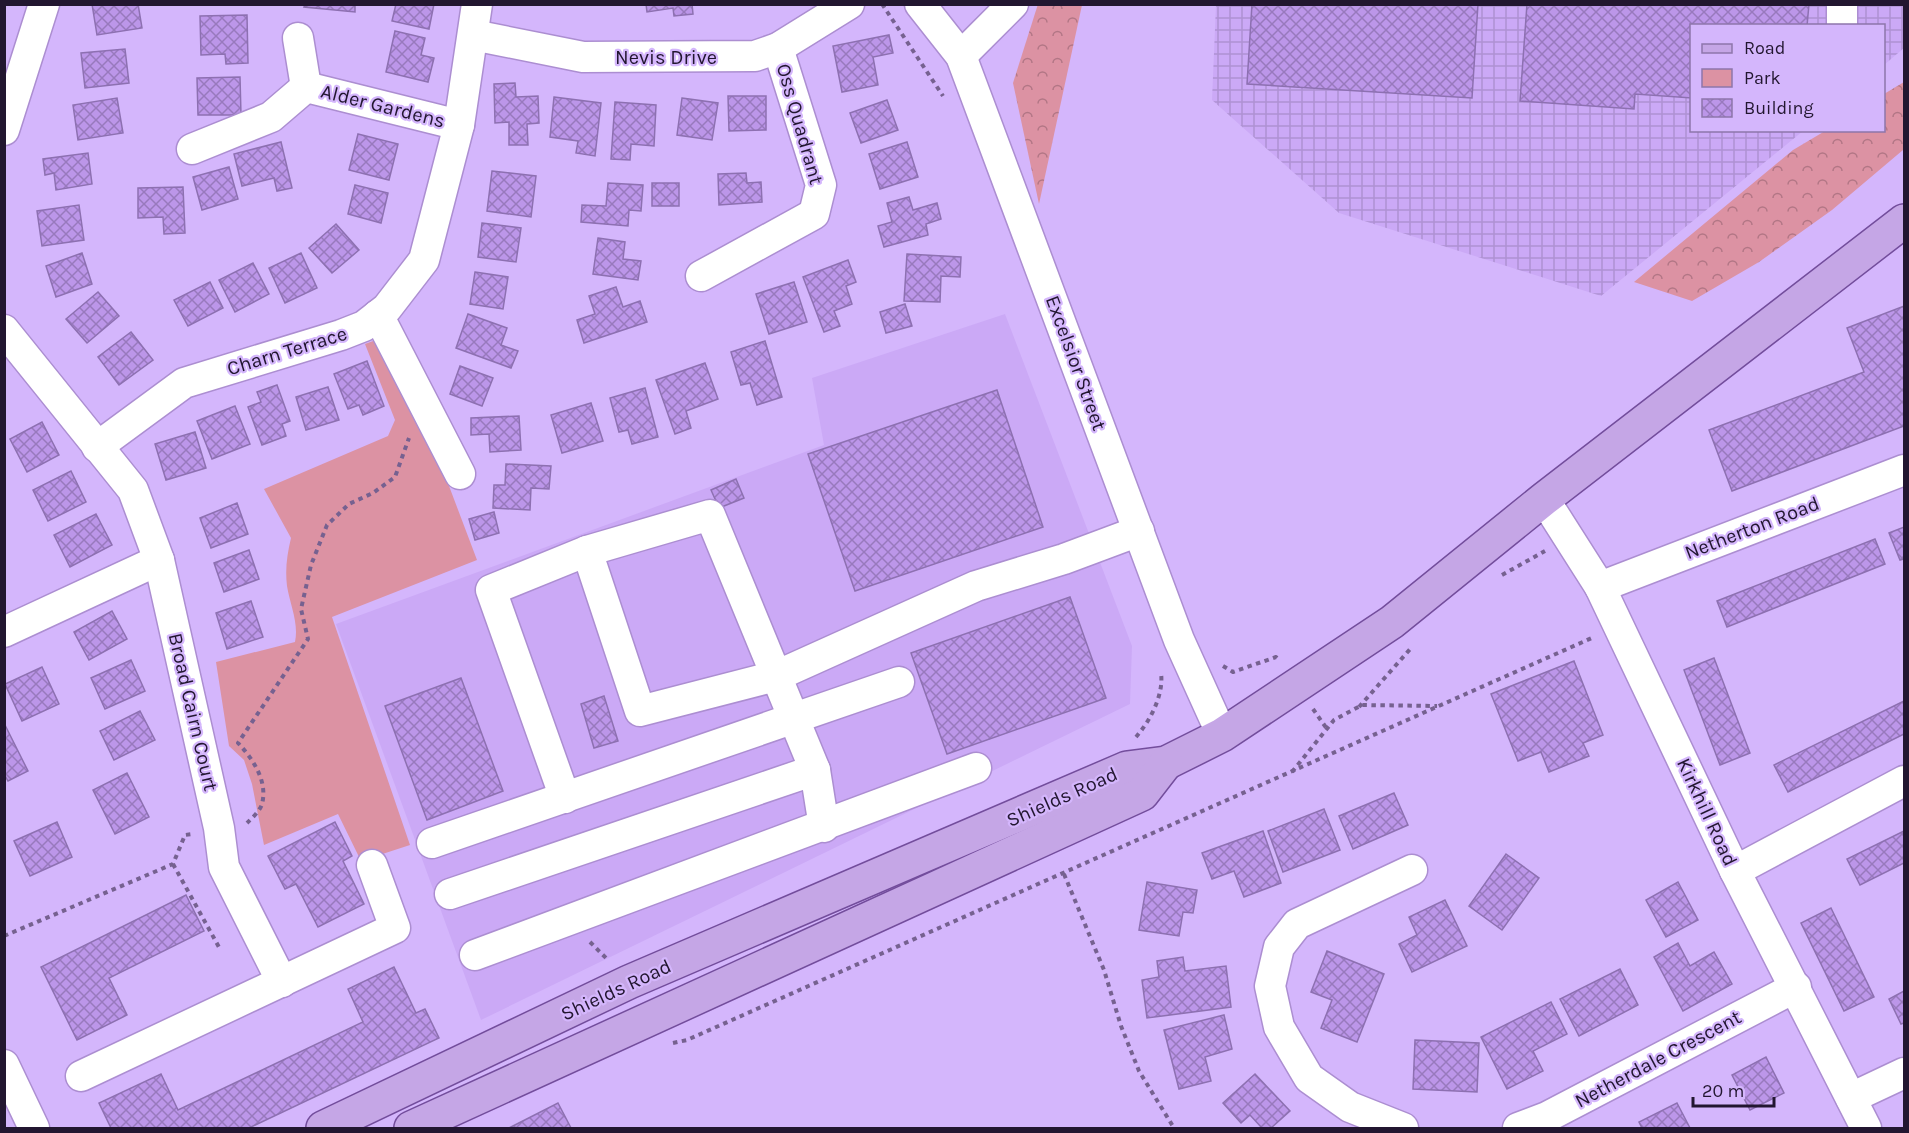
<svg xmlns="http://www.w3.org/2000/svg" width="1909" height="1133" font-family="Karla,sans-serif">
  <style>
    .built { fill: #cba9f6 }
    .industrial { fill: url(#industrial-grid) }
    .forest { fill: url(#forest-crowns) }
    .green { fill: #dc92a3 }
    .building { fill: url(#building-cross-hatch); stroke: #8d70b1; stroke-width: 1.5 }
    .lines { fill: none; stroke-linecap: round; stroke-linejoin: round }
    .minor-casing { stroke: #ac8ed1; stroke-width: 33 }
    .major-casing { stroke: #734d9c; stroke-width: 36 }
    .path { stroke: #766190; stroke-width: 4; stroke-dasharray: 4.5 4.5; stroke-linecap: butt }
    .minor { stroke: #fff; stroke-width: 30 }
    .major { stroke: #c5a6e6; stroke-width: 33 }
    .labels { text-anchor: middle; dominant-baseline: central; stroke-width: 4.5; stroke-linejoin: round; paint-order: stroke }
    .street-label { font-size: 20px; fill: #221630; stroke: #d4b6fc }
  </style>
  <defs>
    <pattern id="industrial-grid" width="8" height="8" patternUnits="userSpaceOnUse" patternTransform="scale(1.5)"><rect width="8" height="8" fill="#cba9f6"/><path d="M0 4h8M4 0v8" fill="none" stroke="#ae91d3"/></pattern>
    <pattern id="forest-crowns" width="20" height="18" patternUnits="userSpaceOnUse" patternTransform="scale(1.5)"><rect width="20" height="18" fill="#dc92a3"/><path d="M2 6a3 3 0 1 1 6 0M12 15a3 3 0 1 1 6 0" fill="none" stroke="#b27685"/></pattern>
    <pattern id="building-cross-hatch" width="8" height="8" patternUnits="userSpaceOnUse" patternTransform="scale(1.5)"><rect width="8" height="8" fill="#bc96e9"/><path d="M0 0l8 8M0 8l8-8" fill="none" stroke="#9879bd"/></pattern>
  </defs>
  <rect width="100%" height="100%" fill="#d4b6fc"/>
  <!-- built -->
  <polygon class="built" points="1005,314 1132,646 1130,704 481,1020 336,624 824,445 812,378"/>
  <!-- industrial -->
  <polygon class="industrial" points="1216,5 1904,5 1904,48 1884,65 1884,26 1692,26 1692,130 1803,131 1601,296 1339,213 1212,100"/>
  <!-- forest -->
  <g class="forest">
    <polygon points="1038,4 1082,5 1039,204 1013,83"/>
    <polygon points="1904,82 1903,150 1832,210 1759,262 1692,301 1634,282 1793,150 1825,131 1884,130 1884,94"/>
  </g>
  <!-- green -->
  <path class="green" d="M376 340 446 478 477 560 332 617 410 845 361 861 338 814 264 845 252 784 244 760 229 746 216 662 295 642C299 623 290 605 287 586 285 569 287 555 291 538L264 489 388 436 395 420 365 344Z"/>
  <!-- building -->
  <g class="building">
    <polygon points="92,4 138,4 142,28 97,35"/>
    <polygon points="305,4 355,4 355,12 304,7"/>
    <polygon points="396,4 434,4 429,29 392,21"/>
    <polygon points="646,4 692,4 693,14 674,16 673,8 647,12"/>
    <polygon points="1252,4 1478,4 1472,98 1247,84"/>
    <polygon points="1527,4 1809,4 1807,26 1692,26 1692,98 1635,94 1634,109 1520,101"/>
    <polygon points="247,15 248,63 226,64 225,54 201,55 200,16"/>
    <polygon points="395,31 425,38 421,55 434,58 428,82 386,72"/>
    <polygon points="889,35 893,53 873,57 878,85 842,92 833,46"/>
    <polygon points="125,49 129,83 85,88 81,53"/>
    <polygon points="240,77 241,115 198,115 197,78"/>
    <polygon points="515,83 516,97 538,96 539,123 527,124 528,145 509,145 509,122 495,123 494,84"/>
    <polygon points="728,96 766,96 766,130 729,131"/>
    <polygon points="554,97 601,103 595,156 576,153 578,141 550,137"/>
    <polygon points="117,98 123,133 78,140 73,105"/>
    <polygon points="682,98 718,103 712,140 677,135"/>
    <polygon points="887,100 898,130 861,143 850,113"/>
    <polygon points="615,102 656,105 654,146 631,144 630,160 611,159"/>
    <polygon points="358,134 398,144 389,180 349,170"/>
    <polygon points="281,142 292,188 277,191 274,178 242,186 234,154"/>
    <polygon points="907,142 918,177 880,189 869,154"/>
    <polygon points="88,153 92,184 56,190 54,173 45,175 43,159"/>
    <polygon points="229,167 238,199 202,210 193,177"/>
    <polygon points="492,171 536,176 531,217 487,211"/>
    <polygon points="746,173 747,183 761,182 762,202 719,205 718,174"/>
    <polygon points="608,183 643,185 641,211 629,210 628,226 581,222 582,205 606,206"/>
    <rect x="652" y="183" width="27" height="23"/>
    <polygon points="355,185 388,193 381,223 348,214"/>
    <polygon points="183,187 185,233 164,234 163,217 138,218 138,188"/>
    <polygon points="909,197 913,210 937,203 941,219 926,224 928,235 884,247 878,226 892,222 887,203"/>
    <polygon points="79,205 84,240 42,246 37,211"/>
    <polygon points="482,223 521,228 516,262 478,257"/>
    <polygon points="336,224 359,250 332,273 309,248"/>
    <polygon points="598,238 625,242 623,259 641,261 638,280 593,274"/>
    <polygon points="82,253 92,284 56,297 46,266"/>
    <polygon points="301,253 317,288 285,303 269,268"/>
    <polygon points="907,254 961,257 960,277 941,276 940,302 904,301"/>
    <polygon points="848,260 856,282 846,286 852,304 834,311 840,326 824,332 803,277"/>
    <polygon points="253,263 269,294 235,312 219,280"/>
    <polygon points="475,272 508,277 503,309 470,304"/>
    <polygon points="210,282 223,308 188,326 174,300"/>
    <polygon points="794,282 807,322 769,334 756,294"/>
    <polygon points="616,287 623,307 640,301 647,322 584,343 577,320 595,314 589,296"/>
    <polygon points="98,292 119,316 87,343 66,319"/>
    <polygon points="905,304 912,326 886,333 880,312"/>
    <polygon points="1904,306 1904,426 1732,491 1709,430 1864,372 1847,328"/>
    <polygon points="468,314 507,328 501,345 518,351 511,368 456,348"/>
    <polygon points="131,332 153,360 119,385 98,357"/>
    <polygon points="765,341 782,397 757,405 750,383 741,385 731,352"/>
    <polygon points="367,361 384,406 363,415 359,405 348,409 334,374"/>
    <polygon points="705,363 718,399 686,411 691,428 675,434 656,380"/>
    <polygon points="460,366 493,378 482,406 450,394"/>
    <polygon points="277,385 290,421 282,424 286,436 262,445 248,407 261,402 257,392"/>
    <polygon points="328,387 339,420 306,430 296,397"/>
    <polygon points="645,388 658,437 632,444 628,430 619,432 610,398"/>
    <polygon points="997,390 1043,527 855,591 808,454"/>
    <polygon points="591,403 603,441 562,453 551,415"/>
    <polygon points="235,406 250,444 212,459 197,421"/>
    <polygon points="519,416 521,450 490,452 489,434 471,435 471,418"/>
    <polygon points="42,422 59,455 27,472 10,439"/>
    <polygon points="195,432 206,468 166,480 155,444"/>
    <polygon points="506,464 551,466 549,489 531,488 530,510 493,508 494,485 505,485"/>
    <polygon points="71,471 86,502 48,521 33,490"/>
    <polygon points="736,479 744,498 719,508 711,490"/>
    <polygon points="237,503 248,534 211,548 200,518"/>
    <polygon points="494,512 499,533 475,540 469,519"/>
    <polygon points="96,514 112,545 70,567 54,535"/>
    <polygon points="1904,527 1904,559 1900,560 1889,533"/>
    <polygon points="1875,539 1885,564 1727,627 1717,601"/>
    <polygon points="249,550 259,579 224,592 214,563"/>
    <polygon points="1070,597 1106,698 947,754 911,653"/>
    <polygon points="251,601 263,637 227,649 216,613"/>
    <polygon points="112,611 127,639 89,660 74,632"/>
    <polygon points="1714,658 1750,753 1720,765 1684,670"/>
    <polygon points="131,660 145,691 105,709 91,678"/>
    <polygon points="1574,661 1603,735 1583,743 1589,756 1549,772 1541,752 1518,761 1491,694"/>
    <polygon points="42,667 59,704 22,721 5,684"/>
    <polygon points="461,678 503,791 427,820 385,706"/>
    <polygon points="604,696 618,741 594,748 581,704"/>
    <polygon points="1904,701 1904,734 1788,792 1774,765"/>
    <polygon points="140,711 155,740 114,760 100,731"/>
    <polygon points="4,723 28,771 8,781 4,774"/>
    <polygon points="127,773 149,817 115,834 93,790"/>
    <polygon points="1394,793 1408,825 1353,849 1339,816"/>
    <polygon points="1324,809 1340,850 1283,872 1268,831"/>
    <polygon points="57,822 72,857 30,876 14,841"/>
    <polygon points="335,822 352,856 343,861 364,904 318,927 296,884 285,889 268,856"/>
    <polygon points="1263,831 1281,883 1244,897 1234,871 1212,879 1202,853"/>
    <polygon points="1904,831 1904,863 1860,885 1847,859"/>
    <polygon points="1506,854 1539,878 1502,930 1469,906"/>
    <polygon points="1147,882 1197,890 1193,913 1183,912 1179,936 1139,930"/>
    <polygon points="1678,882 1698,920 1666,937 1646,900"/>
    <polygon points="186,895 204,931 109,978 127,1015 77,1040 41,967"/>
    <polygon points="1445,900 1467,946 1412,972 1399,944 1417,935 1409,917"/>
    <polygon points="1831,908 1874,997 1844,1011 1801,923"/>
    <polygon points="1678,943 1690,966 1714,952 1732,984 1683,1011 1654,957"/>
    <polygon points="1327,951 1384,974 1357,1042 1321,1028 1332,1000 1311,992"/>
    <polygon points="1183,957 1185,971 1226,966 1231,1007 1147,1018 1142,980 1159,977 1157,961"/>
    <polygon points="394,967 416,1013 425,1009 439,1038 249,1128 111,1128 99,1103 161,1074 178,1110 363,1022 348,989"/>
    <polygon points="1620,969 1638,1005 1579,1036 1560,999"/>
    <polygon points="1904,991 1904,1023 1901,1024 1889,999"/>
    <polygon points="1551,1002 1567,1034 1533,1051 1543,1071 1507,1089 1481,1037"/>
    <polygon points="1224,1015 1232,1049 1205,1057 1211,1081 1179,1089 1164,1030"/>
    <polygon points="1415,1040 1479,1043 1477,1092 1413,1089"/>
    <polygon points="1766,1057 1784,1093 1750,1110 1732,1075"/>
    <polygon points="1255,1074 1290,1111 1271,1128 1262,1128 1250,1115 1241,1123 1223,1103"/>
    <polygon points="558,1103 571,1128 509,1128"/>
    <polygon points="1677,1103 1690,1128 1642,1128 1639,1122"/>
  </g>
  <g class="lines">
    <defs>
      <g id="minor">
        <polyline points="920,4 961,56 1179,640 1222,735"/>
        <polyline points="1842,26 1842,4"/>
        <polyline points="473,35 583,57 755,56 778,48 849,4"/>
        <polyline points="298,38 306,87"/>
        <polyline points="961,56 1013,4"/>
        <polyline points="4,130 44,4"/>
        <polyline points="192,149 271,117 306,87 459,125"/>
        <polyline points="701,276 814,214 821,185 778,48"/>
        <polyline points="378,315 460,474"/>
        <polyline points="4,330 133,490 159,560 219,828 224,867 282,982"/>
        <polyline points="97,447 184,383 341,335 364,326 387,308 424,260 459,125 477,4"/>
        <polyline points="1544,499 1600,587 1735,871 1866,1128"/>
        <polyline points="1600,587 1904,470"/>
        <polyline points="4,632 159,560"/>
        <polyline points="565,798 491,590 587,551"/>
        <polyline points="824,827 815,770 710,515 587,551 640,711 776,676 976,586 1064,559 1139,531"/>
        <polyline points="432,843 899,682"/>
        <polyline points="1735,871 1904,781"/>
        <polyline points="450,894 815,770"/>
        <polyline points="475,955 976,768"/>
        <polyline points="4,1065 34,1128"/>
        <polyline points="81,1076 395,928 372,865"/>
        <polyline points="1851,1098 1904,1073"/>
        <polyline points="1403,1128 1350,1107 1309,1078 1279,1027 1270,986 1279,947 1297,924 1412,870"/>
        <polyline points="1518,1128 1547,1117 1796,987"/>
      </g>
      <g id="major">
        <polyline points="323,1128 629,982 1127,768 1166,763 1222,735 1392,622 1544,499 1904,221"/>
        <polyline points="411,1128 1142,794 1166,763"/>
      </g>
    </defs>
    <!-- minor casing -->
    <use href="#minor" class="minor-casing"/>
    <!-- major casing -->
    <use href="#major" class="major-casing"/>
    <!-- path -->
    <g class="path">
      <polyline points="882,4 943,96"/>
      <polyline points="1502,575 1545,551"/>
      <polyline points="1223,666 1233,672 1276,657 1279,661"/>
      <polyline points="1359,707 1412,647"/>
      <polyline points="1313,709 1327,729"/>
      <path d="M1136 737C1150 721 1164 695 1161 673"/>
      <polyline points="1292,772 1334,720 1362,705 1437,706"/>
      <path d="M247 823C252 818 260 811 262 804 268 781 253 759 238 743L308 639 301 609 311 565 327 525 349 504 373 493 395 477 409 438"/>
      <polyline points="173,864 220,949"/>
      <polyline points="1064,874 1104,970 1121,1026 1139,1071 1174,1128"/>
      <polyline points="4,936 173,864 185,835 193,834"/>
      <polyline points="590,942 608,960"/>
      <polyline points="673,1043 687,1040 1594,637"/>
    </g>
    <!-- minor -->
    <use href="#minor" class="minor"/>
    <!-- major -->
    <use href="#major" class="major"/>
  </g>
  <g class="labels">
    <!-- street labels -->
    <g class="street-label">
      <text x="666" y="57">Nevis Drive</text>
      <text transform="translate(383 106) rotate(14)">Alder Gardens</text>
      <text transform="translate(800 124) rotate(74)">Oss Quadrant</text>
      <text transform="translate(287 351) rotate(-17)">Charn Terrace</text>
      <text transform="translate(1076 363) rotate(70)">Excelsior Street</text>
      <text transform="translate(1752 528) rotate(-21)">Netherton Road</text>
      <text transform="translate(193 712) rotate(77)">Broad Cairn Court</text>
      <text transform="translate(1062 797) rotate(-24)">Shields Road</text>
      <text transform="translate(1707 812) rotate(65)">Kirkhill Road</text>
      <text transform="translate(616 990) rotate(-25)">Shields Road</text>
      <text transform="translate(1658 1059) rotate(-28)">Netherdale Crescent</text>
    </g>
  </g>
  <!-- border -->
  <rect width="1909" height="1133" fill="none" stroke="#221630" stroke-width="12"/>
  <!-- legend -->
  <rect x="1690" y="24" width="195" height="108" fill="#d4b6fc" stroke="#8d76aa" stroke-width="1.5"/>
  <rect x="1702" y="44" width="30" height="9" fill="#c5a6e6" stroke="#8d76aa" stroke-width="1.5"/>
  <text x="1744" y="54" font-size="18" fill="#221630">Road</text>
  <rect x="1702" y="69" width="30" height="18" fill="#dc92a3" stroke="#8d76aa" stroke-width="1.5"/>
  <text x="1744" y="84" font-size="18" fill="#221630">Park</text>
  <rect x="1702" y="99" width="30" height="18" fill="url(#building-cross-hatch)" stroke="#8d76aa" stroke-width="1.5"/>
  <text x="1744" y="114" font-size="18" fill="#221630">Building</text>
  <!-- scale -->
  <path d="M1693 1097v9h81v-9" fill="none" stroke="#221630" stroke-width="3"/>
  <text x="1702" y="1097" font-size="18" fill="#221630" stroke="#d4b6fc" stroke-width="4.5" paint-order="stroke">20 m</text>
</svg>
